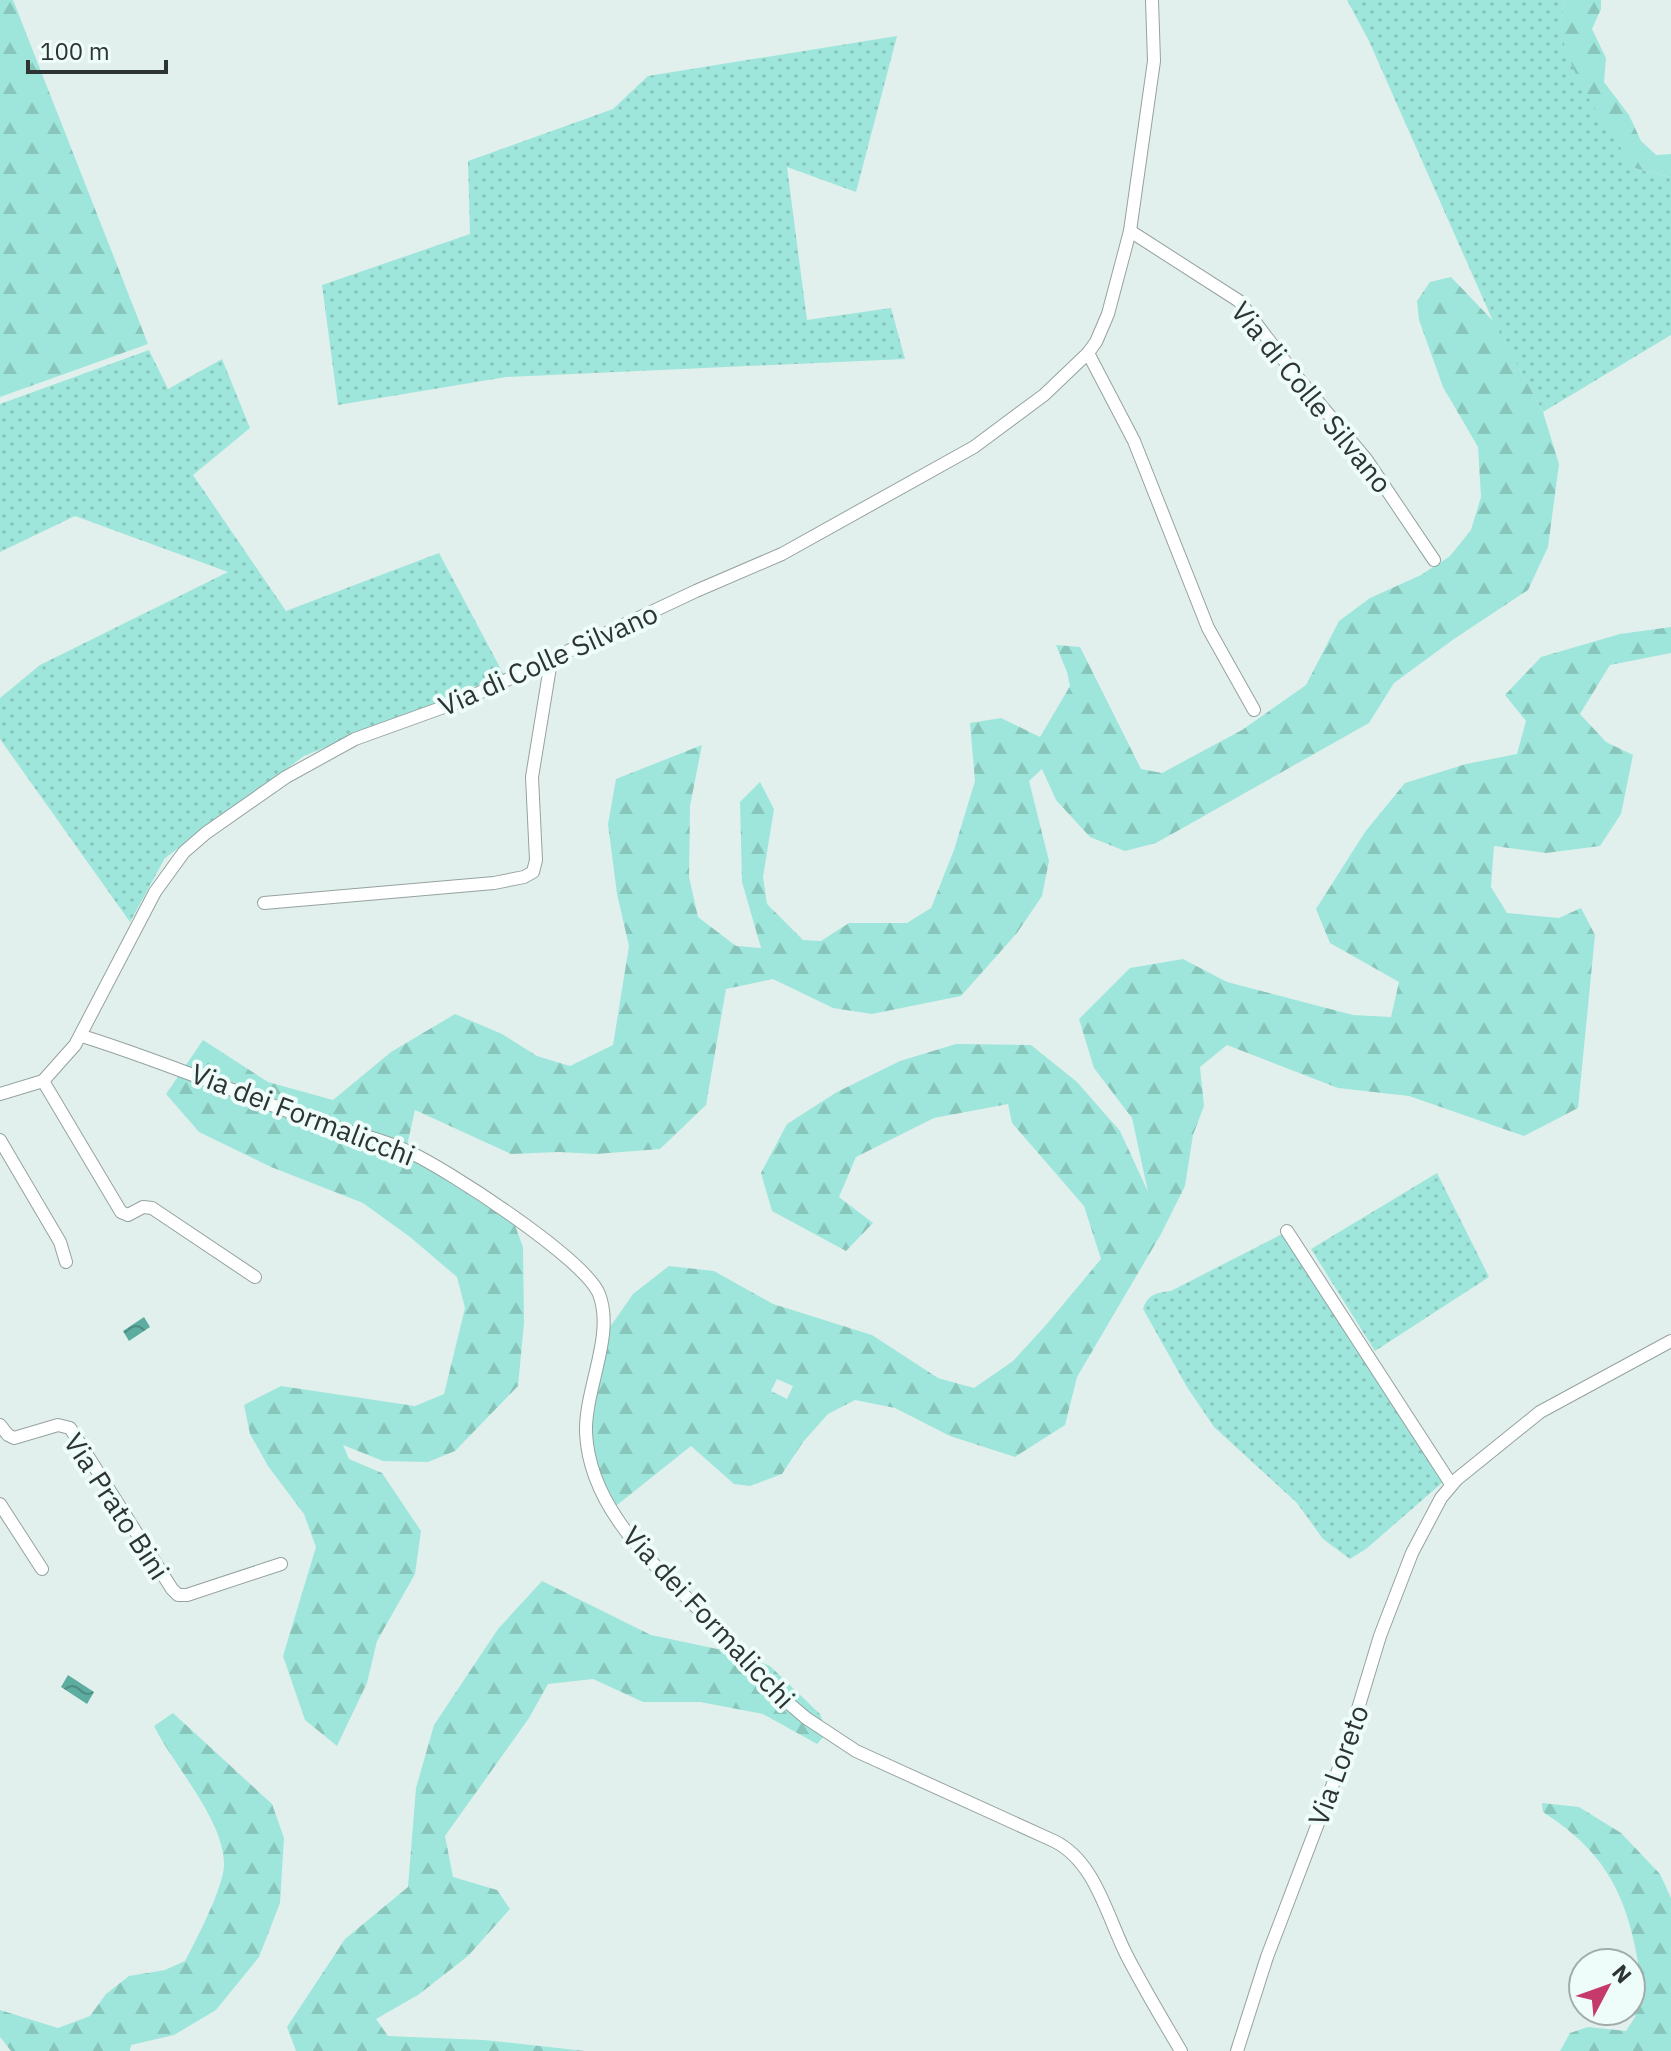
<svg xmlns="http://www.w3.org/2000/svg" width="1671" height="2051" font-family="'IBM Plex Sans',sans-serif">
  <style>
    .grass { fill: url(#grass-dots) }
    .forest { fill: url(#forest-firs); fill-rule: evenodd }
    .water { fill: url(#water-waves) }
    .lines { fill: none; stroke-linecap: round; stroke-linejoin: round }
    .minor-casing { stroke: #95a2a0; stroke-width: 14 }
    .minor { stroke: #fff; stroke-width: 12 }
    .labels { text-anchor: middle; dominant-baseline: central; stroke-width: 8; stroke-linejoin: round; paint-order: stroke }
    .street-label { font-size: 28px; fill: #2e3433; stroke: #effdfa }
  </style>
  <defs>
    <pattern id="grass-dots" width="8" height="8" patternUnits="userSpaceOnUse" patternTransform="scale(2)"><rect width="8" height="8" fill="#9ee6db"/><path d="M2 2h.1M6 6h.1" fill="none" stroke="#88c6bc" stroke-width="1.8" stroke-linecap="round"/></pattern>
    <pattern id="forest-firs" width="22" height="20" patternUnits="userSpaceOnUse" patternTransform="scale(2)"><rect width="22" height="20" fill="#9ee6db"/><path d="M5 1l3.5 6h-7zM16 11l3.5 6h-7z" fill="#88c6bc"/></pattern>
    <pattern id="water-waves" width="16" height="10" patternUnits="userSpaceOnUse" patternTransform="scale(2)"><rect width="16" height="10" fill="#5daca0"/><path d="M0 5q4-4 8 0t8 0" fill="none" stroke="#4d8d83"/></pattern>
  </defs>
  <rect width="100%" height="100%" fill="#e2f0ed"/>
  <!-- grass -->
  <g class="grass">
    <polygon points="1347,0 1565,0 1561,23 1634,168 1671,177 1671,335 1543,412 1492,319 1369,41"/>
    <polygon points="897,36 856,192 787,167 807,320 891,308 905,359 506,377 338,405 322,285 470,234 468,161 613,109 648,76"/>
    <polygon points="149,350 168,389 222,359 250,428 193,475 286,611 439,553 504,675 304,756 165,858 130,922 0,739 0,698 40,665 228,572 75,516 0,552 0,404"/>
    <polygon points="1437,1173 1489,1277 1375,1351 1311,1249"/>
    <path d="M1284 1233 1443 1482 1366 1549 1350 1559 1323 1539 1297 1503 1214 1427 1187 1387 1143 1309C1148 1294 1156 1293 1171 1291Z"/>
  </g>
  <!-- forest -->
  <g class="forest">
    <polygon points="0,0 13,0 148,344 0,397"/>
    <path d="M1565 0H1601V9L1592 29 1606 58 1604 82 1629 115 1641 141 1656 155 1671 154V177L1634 168C1610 130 1563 69 1561 25 1561 17 1564 8 1565 0Z"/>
    <polygon points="1451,277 1494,322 1543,412 1559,464 1548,547 1528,590 1454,639 1394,683 1369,723 1156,843 1125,851 1090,837 1056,800 1042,769 1029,781 1049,861 1042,896 1017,933 961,996 872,1014 833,1008 773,979 726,989 706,1105 660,1149 596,1154 559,1152 511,1154 415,1110 406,1150 511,1215 523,1247 524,1323 518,1386 455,1451 428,1462 383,1461 343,1445 349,1459 382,1473 421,1531 415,1574 377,1641 367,1683 337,1746 305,1720 283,1656 316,1547 304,1514 268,1466 250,1434 244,1405 281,1386 415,1406 444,1394 465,1308 457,1277 410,1237 363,1203 271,1167 199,1132 166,1094 203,1040 268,1082 333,1100 391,1052 455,1014 502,1034 537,1056 570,1066 613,1045 629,946 617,894 608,824 616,779 702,745 690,806 689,877 698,917 736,946 761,948 742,882 740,802 760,782 774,809 763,877 767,904 803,940 821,941 849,923 907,923 931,908 954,850 975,781 970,723 1001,718 1040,737 1070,686 1067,672 1056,645 1080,647 1141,769 1162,773 1242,730 1306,685 1339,621 1370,598 1421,575 1450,556 1471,530 1481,497 1478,447 1443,387 1419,320 1417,301 1430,282"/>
    <path d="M1671 627V653L1610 665 1580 714 1606 742 1633 755 1621 814 1600 846 1546 853 1494 846 1491 887 1507 913 1559 918 1581 908 1595 935 1578 1108 1524 1136 1409 1096 1338 1088 1227 1045 1200 1067 1204 1106 1193 1135 1185 1186 1161 1234 1077 1377 1065 1425 1015 1457 950 1436 895 1408 855 1400 828 1414 803 1442 782 1474 750 1486 734 1484 691 1446 612 1509 588 1449 601 1340 633 1294 669 1266 714 1271 773 1304 872 1335 938 1378 974 1388 1013 1361 1046 1325 1101 1259 1084 1206 1012 1123 1008 1104 934 1118 856 1157 839 1197 873 1223 846 1251 772 1211 761 1173 787 1124 837 1092 900 1061 956 1044 1031 1045 1077 1082 1120 1131 1148 1192 1132 1118 1094 1068 1079 1019 1130 968 1183 959 1227 982 1353 1015 1391 1017 1399 982 1330 943 1316 909 1365 832 1405 783 1466 764 1517 754 1526 721 1505 695 1541 657 1620 634ZM777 1379 793 1386 787 1399 771 1391Z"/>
    <polygon points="542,1581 651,1635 741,1654 770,1666 820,1714 827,1733 817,1744 763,1714 700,1702 643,1702 593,1679 548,1684 529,1718 445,1836 453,1877 497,1890 510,1909 468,1956 418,1995 376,2019 388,2036 484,2040 585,2051 296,2051 287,2027 345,1939 408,1887 416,1788 434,1725 498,1629"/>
    <path d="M173 1713 272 1804 284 1838 280 1903 259 1957 216 2010 174 2035 131 2045 130 2051H11L0 2037V2010L58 2028 90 2016 106 1994 129 1976 165 1970 185 1961C196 1940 225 1885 224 1863 223 1819 174 1766 154 1726Z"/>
    <path d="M1542 1803 1579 1807 1621 1833 1660 1874 1671 1898V2051H1560L1570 2033 1588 2027 1626 2031 1635 2017C1629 1998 1629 1994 1641 1979 1629 1901 1611 1856 1543 1812Z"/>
  </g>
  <!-- water -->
  <g class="water">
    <polygon points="144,1317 150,1327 129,1341 123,1331"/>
    <polygon points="68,1675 94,1692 87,1704 61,1687"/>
  </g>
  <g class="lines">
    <defs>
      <g id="minor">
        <polyline points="1130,231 1239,301 1293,372 1366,459 1434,560"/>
        <polyline points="1088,353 1134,441 1208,628 1254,710"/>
        <polyline points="264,903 494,883 524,877 533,872 536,860 532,777 551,661"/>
        <path d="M82 1036C159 1060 233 1091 309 1119 341 1131 376 1136 407 1151 446 1168 585 1259 599 1294 615 1335 585 1388 586 1432 589 1509 655 1565 705 1616 730 1642 754 1668 779 1695L806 1718 856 1751 1054 1841C1095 1861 1107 1916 1126 1954 1143 1987 1162 2019 1181 2051"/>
        <polyline points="43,1081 121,1212 128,1215 143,1207 152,1208 255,1277"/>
        <polyline points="0,1094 43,1081 75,1045 155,892 184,852 206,833 286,777 355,739 466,699 696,591 782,554 974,447 1044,395 1088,353 1096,342 1108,314 1130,231 1154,61 1152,0"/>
        <polyline points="0,1140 60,1242 66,1262"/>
        <polyline points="1287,1231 1451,1484"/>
        <polyline points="0,1425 8,1435 14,1438 58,1425 70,1428 172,1589 178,1595 187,1595 281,1564"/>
        <polyline points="0,1504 42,1569"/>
        <polyline points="1237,2051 1267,1957 1344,1755 1380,1636 1412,1553 1441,1498 1457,1479 1540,1412 1671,1341"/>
      </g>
    </defs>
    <!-- minor casing -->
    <use href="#minor" class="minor-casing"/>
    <!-- minor -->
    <use href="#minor" class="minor"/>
  </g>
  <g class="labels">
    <!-- street labels -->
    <g class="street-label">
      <text transform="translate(1312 397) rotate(51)">Via di Colle Silvano</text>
      <text transform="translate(548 659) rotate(-24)">Via di Colle Silvano</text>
      <text transform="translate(303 1114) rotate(21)">Via dei Formalicchi</text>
      <text transform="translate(117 1506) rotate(57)">Via Prato Bini</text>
      <text transform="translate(709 1617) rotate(47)">Via dei Formalicchi</text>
      <text transform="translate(1338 1765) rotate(-70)">Via Loreto</text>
    </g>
  </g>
  <!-- north arrow -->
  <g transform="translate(1607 1987) rotate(49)"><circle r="38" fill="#effdfa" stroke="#a2adaa" stroke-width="2"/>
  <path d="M0-6L14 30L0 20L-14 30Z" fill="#c5396b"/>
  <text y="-12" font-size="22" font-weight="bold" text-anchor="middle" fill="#2e3433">N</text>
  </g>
  <!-- scale -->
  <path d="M28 60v12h138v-12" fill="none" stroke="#2e3433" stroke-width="4"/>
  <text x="40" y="60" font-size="24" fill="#2e3433" stroke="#effdfa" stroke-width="6" paint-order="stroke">100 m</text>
</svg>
